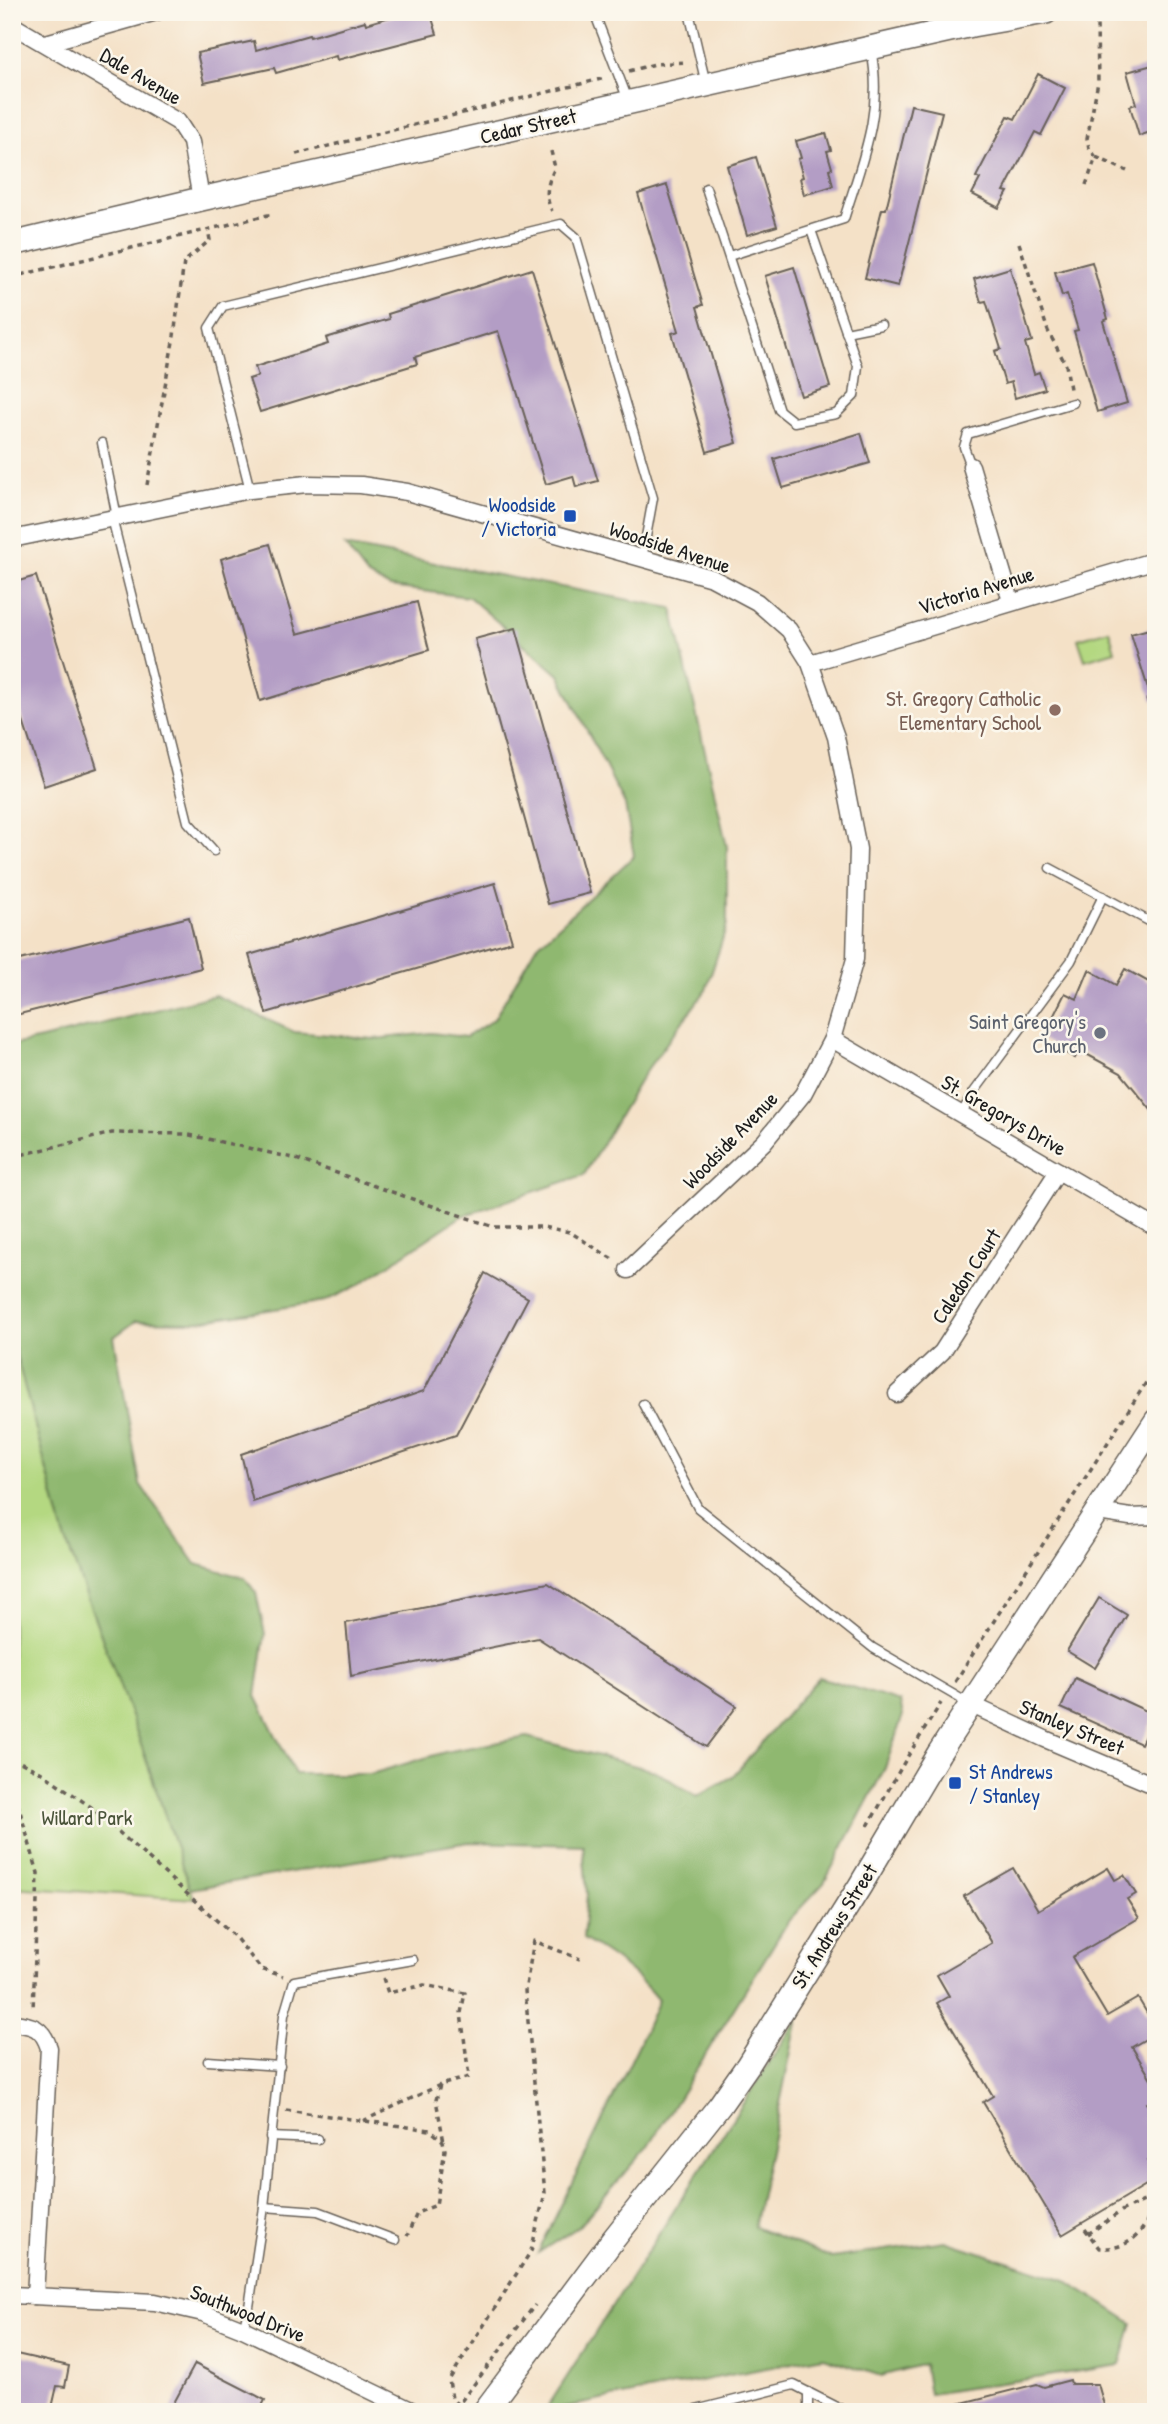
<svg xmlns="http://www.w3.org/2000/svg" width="1168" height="2424" font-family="'Patrick Hand',sans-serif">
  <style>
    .green { fill: #b4d881; stroke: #687a4e; stroke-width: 2 }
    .forest { fill: #8fb86f; stroke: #566a46; stroke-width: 2 }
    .building { fill: #b39dc5 }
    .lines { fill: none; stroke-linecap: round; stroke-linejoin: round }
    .service-casing { stroke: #686158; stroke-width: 11 }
    .minor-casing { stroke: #686158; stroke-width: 19 }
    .secondary-casing { stroke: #686158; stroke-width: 26 }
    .path { stroke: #686158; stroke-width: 3.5; stroke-dasharray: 5 5; stroke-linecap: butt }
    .service { stroke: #fff; stroke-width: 8 }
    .minor { stroke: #fff; stroke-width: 16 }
    .secondary { stroke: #fff; stroke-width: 23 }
    .transit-dot { fill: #1a4fb4; stroke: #fbf7ec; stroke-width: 2.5 }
    .education-dot { fill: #8d6e63; stroke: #fbf7ec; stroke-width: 2.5 }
    .worship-dot { fill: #6b7280; stroke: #fbf7ec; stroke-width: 2.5 }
    .labels { text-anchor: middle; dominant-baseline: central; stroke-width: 5; stroke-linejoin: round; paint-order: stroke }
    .street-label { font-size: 21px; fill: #1c1c1c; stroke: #fbf7ec }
    .transit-label { font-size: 21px; fill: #164399; stroke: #fbf7ec; text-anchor: end }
    .education-label { font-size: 21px; fill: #785e54; stroke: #fbf7ec; text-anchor: end }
    .worship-label { font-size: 21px; fill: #5b616d; stroke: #fbf7ec; text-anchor: end }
    .park-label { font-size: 21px; fill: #4a543a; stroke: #fbf7ec }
  </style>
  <rect width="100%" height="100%" fill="#fbf7ec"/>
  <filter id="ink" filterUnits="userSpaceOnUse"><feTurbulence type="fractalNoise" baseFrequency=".0143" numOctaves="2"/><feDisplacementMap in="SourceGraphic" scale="14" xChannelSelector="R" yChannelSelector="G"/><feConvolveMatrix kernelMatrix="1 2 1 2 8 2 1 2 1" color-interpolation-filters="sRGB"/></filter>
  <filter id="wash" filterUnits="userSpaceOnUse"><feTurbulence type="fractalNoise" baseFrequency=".00686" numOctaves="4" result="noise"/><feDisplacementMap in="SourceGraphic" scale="28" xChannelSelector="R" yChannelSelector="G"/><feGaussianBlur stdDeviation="1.57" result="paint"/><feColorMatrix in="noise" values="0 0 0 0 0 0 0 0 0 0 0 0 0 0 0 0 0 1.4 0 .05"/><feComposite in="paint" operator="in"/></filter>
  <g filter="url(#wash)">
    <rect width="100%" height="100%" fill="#f4e1c7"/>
    <!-- green -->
    <g class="green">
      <polygon points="1109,630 1115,651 1085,660 1078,639"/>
      <polygon points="12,1339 64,1535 135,1727 194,1899 12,1887"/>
    </g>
    <!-- forest -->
    <g class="forest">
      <path d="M345 546 672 608 727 847V925L706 990 643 1075 584 1175 462 1216 359 1285 325 1301 193 1322 136 1321 114 1337 140 1484 196 1564 245 1578 256 1593 265 1634 256 1696 295 1774H371L445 1752 527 1737 655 1771 697 1796 732 1777 819 1677 900 1702 903 1715 885 1768 824 1883 789 1920 648 2147 578 2227 538 2253 639 2044 658 2000C636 1973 613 1956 583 1939L587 1894 583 1845 469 1842 190 1889 135 1727 64 1535 12 1339V1045L42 1039 215 995 294 1032 374 1039 431 1033 466 1037 494 1019 535 948 634 856 625 805 559 675 469 597 390 587 368 576Z"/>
      <polygon points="798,2018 754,2227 832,2258 945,2241 1066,2280 1132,2323 1120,2365 929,2394 924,2364 881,2376 823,2357 545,2411"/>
    </g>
    <g id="blocks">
      <!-- building -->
      <g class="building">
        <polygon points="407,12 430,12 437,34 337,60 336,56 276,73 274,68 204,83 197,53 254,41 256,50 309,35 310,37 365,21 366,24"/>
        <polygon points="1156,64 1156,130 1139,136 1130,106 1136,104 1127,72"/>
        <polygon points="1038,74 1065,88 1041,135 1035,132 1004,191 1008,192 999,208 972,194 980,179 976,177 1008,116 1015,119"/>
        <polygon points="911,105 942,112 898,286 865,278 882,209 886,209"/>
        <polygon points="826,133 831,150 827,151 832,168 829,169 833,186 804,195 800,178 803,177 798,159 801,158 796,141"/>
        <polygon points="756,157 777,226 747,235 727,166"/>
        <polygon points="667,185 703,305 697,307 737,443 707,452 672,333 679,331 638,194"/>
        <polygon points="1092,262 1108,319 1103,321 1127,403 1097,412 1074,331 1078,330 1067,294 1062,296 1055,272"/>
        <polygon points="794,267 830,387 801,396 765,276"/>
        <polygon points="1010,268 1032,341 1025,343 1034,374 1039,372 1045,389 1015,398 1011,382 1005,384 995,351 1001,349 986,301 981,302 974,279"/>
        <polygon points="532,269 598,481 576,487 573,476 546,484 498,331 415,357 417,364 260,412 249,379 258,376 255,367 328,344 326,338 389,319 388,314"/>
        <polygon points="861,433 870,463 783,488 774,459"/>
        <polygon points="270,544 297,634 417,602 429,650 260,701 221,559"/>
        <polygon points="36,576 97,768 44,786 12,687 12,583"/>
        <polygon points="1156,627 1156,700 1152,701 1131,634"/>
        <polygon points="516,628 590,893 548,904 475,639"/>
        <polygon points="495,883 512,941 266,1013 249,955"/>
        <polygon points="189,917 201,968 12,1016 12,962"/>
        <polygon points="1125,969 1156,986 1156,1008 1148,1022 1156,1026 1156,1116 1121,1073 1079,1050 1075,1058 1042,1039 1065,993 1077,999 1089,970 1116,985"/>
        <polygon points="485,1273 528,1298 456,1435 253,1502 241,1454 424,1391"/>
        <polygon points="548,1583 737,1706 706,1747 538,1638 351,1676 346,1623"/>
        <polygon points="1099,1598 1127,1615 1095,1668 1067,1651"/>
        <polygon points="1075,1678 1155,1715 1141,1744 1061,1708"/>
        <polygon points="1013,1868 1038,1910 1108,1868 1115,1880 1124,1875 1136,1894 1127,1899 1139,1918 1072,1957 1107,2016 1138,1998 1156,2028 1156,2033 1132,2047 1156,2087 1156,2098 1147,2103 1156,2117 1156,2156 1148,2161 1156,2174 1156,2179 1062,2235 983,2102 993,2096 937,2003 949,1996 937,1975 992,1943 964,1896"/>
        <polygon points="12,2353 69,2366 65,2387 57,2386 51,2412 12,2412"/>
        <polygon points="195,2364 265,2400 259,2412 169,2412"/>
        <polygon points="1070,2380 1071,2384 1098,2384 1106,2412 951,2412 950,2406 1037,2384 1044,2387"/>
      </g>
    </g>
  </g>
  <g filter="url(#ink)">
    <use href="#blocks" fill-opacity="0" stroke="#686158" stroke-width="2"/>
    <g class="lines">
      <defs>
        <g id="service">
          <polyline points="594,12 628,100"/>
          <polyline points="689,12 706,84"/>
          <polyline points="706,188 779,410 794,422 836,414 854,396 858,366 811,230"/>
          <path d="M729 256 844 219C862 161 884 111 871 50"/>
          <polyline points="846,332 881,325"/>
          <polyline points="102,443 117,517"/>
          <polyline points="971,466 964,447 968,434 1073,403"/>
          <polyline points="250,490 209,328 223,306 561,224 576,237 653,498 642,559"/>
          <polyline points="112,518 188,822 214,851"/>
          <polyline points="1050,868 1156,925"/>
          <polyline points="961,1114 974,1092 1071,961 1103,896"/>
          <polyline points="643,1404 698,1508 873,1648 968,1703"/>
          <polyline points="208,2061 280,2066"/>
          <polyline points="270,2137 318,2139"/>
          <polyline points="264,2207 318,2211 395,2240"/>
          <polyline points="243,2329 249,2307 264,2207 284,2015 294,1981 413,1960"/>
          <polyline points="808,2392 808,2412"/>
          <polyline points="688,2412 794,2385 847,2412"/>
        </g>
        <g id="minor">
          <polyline points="12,25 178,122 191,142 201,199"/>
          <polyline points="46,43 156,12"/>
          <polyline points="971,466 1011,601"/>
          <polyline points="12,539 250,490 307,484 361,485 407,492 712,578 757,602 789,630 810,663 836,737 858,849 855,959 832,1039 803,1094 764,1142 628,1270"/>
          <polyline points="810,663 1156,560"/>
          <polyline points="832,1039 1156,1228"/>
          <polyline points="897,1394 942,1352 1058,1171"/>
          <polyline points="1098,1512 1130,1517 1156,1516"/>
          <polyline points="972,1705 1045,1739 1156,1786"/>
          <path d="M12 2023C33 2025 42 2027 49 2048L35 2296"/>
          <polyline points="12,2295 155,2302 203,2313 243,2329 415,2412"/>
        </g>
        <g id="secondary">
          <polyline points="12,244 201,199 972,25 1046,12"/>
          <polyline points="484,2412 612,2241 720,2105 748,2065 860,1886 939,1753 1156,1421"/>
        </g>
      </defs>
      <!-- service casing -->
      <use href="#service" class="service-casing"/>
      <!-- minor casing -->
      <use href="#minor" class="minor-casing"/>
      <!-- secondary casing -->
      <use href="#secondary" class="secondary-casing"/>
      <!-- path -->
      <g class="path">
        <polyline points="629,71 655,64 687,62"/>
        <path d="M551 151 555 168C547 183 544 196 552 211"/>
        <polyline points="296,154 605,78"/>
        <polyline points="1096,157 1127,171"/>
        <polyline points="1086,185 1096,157 1089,148 1087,139 1098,82 1097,23"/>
        <polyline points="1019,243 1048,331 1066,365 1070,389"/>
        <polyline points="12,277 272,214"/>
        <polyline points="147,485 174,336 184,262 210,240 208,229"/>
        <polyline points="1147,698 1156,727"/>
        <polyline points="12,1157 112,1133 185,1134 293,1158 494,1227 544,1227 570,1232 614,1260"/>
        <polyline points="955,1682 1156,1367"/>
        <polyline points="12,1758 42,1773 91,1807 235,1937 261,1969 283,1976"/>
        <polyline points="12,1784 38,1873 33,2010"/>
        <polyline points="868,1826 906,1759 941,1703"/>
        <polyline points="383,1978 388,1993 424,1985 465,1993 461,2013 469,2077 440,2085 436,2100 444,2142"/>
        <polyline points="286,2110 430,2130 443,2141 445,2150 436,2205 417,2213 407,2236"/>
        <polyline points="363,2121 440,2085"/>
        <path d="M1085 2229 1099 2248C1133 2250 1144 2230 1156 2203"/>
        <polyline points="1088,2234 1123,2210 1156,2196"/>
        <polyline points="458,2405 452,2399 449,2380 531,2251 545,2193 525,1991 534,1941 580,1959"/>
        <polyline points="455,2409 535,2305"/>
      </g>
      <!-- service -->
      <use href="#service" class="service"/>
      <!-- minor -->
      <use href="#minor" class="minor"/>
      <!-- secondary -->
      <use href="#secondary" class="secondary"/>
    </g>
  </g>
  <!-- markers -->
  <g class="transit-dot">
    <rect x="563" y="509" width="14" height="14" rx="3.5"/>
    <rect x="948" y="1776" width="14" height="14" rx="3.5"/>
  </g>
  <circle class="education-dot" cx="1055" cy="710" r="7"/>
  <circle class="worship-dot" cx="1100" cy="1033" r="7"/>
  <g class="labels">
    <!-- street labels -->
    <g class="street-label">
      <text transform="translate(141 76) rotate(31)">Dale Avenue</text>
      <text transform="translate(528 126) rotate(-13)">Cedar Street</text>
      <text transform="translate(670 547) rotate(18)">Woodside Avenue</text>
      <text transform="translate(976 590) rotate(-17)">Victoria Avenue</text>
      <text transform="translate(1004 1115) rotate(30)">St. Gregorys Drive</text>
      <text transform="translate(730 1140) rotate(-46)">Woodside Avenue</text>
      <text transform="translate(966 1276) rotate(-57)">Caledon Court</text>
      <text transform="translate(1072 1727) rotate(23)">Stanley Street</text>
      <text transform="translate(834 1926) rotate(-58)">St. Andrews Street</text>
      <text transform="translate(248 2313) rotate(22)">Southwood Drive</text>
    </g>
    <!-- transit labels -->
    <g class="transit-label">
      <text x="556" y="504">Woodside<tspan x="556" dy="24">/ Victoria</tspan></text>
      <text x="969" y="1771" text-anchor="start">St Andrews<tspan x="969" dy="24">/ Stanley</tspan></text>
    </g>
    <!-- education labels -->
    <g class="education-label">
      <text x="1041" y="698">St. Gregory Catholic<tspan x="1041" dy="24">Elementary School</tspan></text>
    </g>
    <!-- worship labels -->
    <g class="worship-label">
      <text x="1086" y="1021">Saint Gregory's<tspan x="1086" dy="24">Church</tspan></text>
    </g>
    <!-- park labels -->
    <g class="park-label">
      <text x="87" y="1817">Willard Park</text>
    </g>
  </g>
  <!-- margin -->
  <rect width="1168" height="2424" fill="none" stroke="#fbf7ec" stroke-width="42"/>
</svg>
